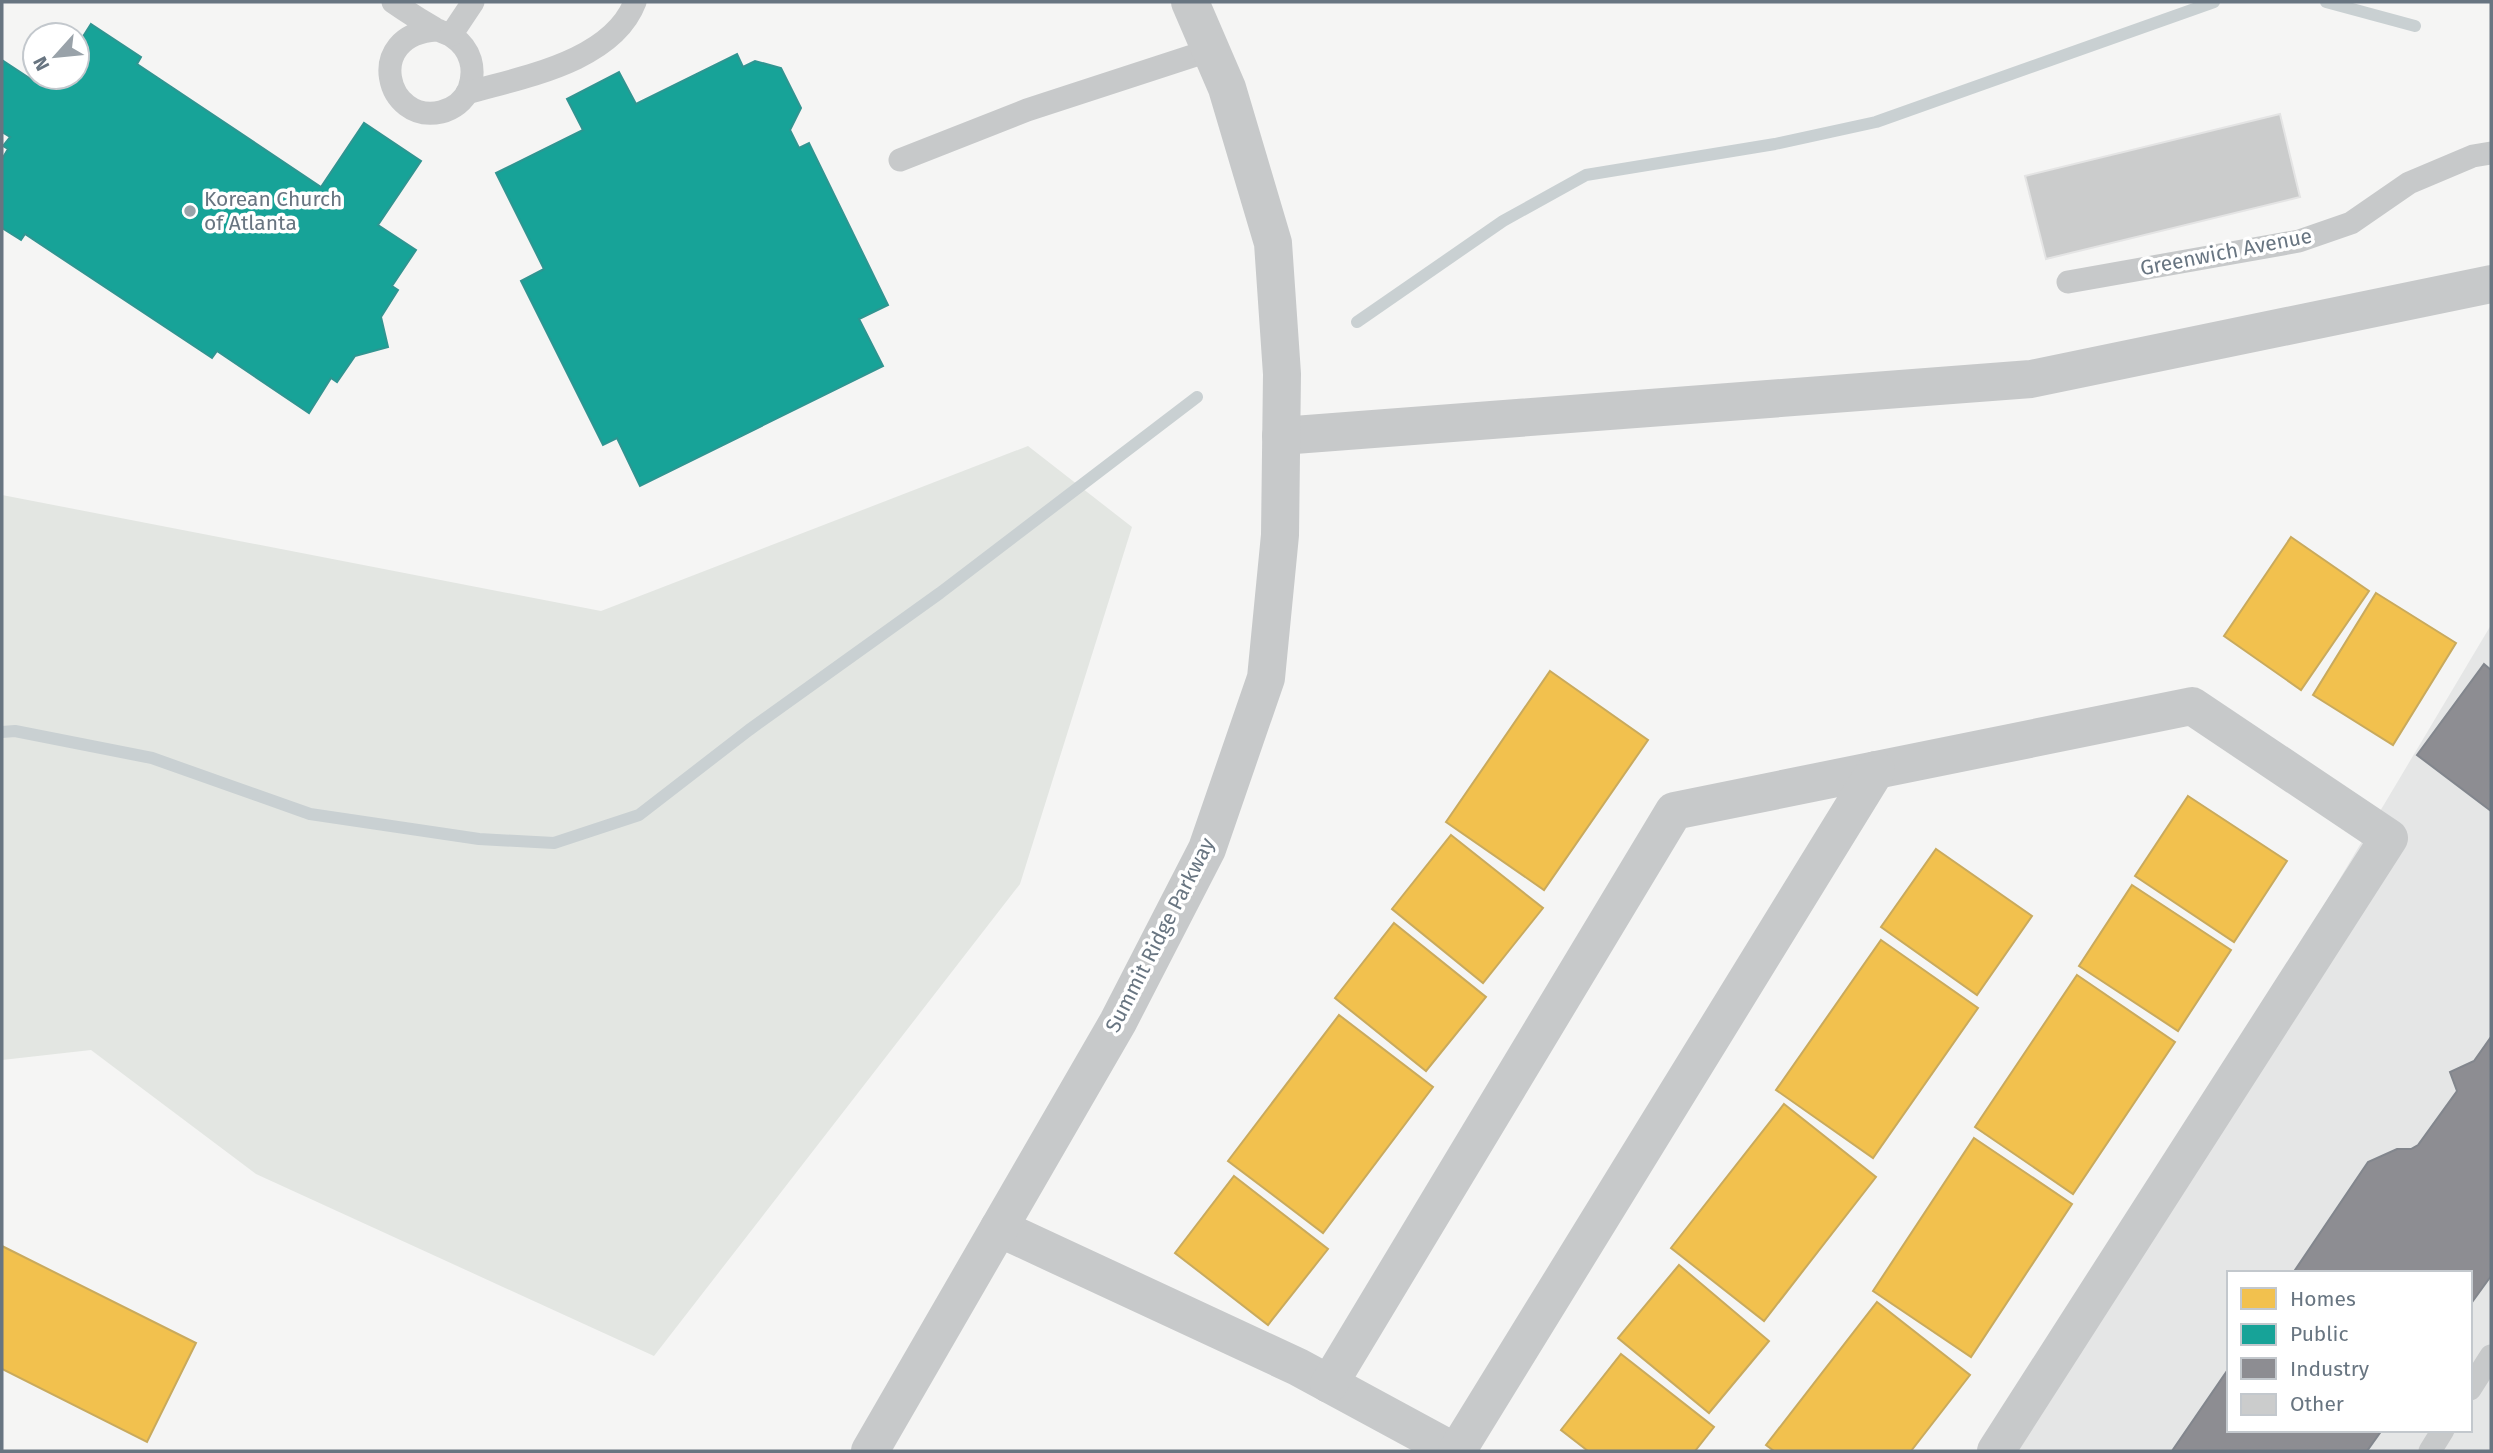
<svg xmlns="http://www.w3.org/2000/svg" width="2493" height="1453" font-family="'Fira Sans',sans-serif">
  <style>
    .built { fill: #e5e6e6; fill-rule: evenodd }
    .green { fill: #e3e6e2 }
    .homes { fill: #f2c14e; stroke: #c9aa5d; stroke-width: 2 }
    .public { fill: #17a398; stroke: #2f9591; stroke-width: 2 }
    .industry { fill: #8d8d92; stroke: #82868d; stroke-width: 2 }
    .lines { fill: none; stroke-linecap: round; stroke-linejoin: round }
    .stream { stroke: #c9d0d2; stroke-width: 12 }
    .building { fill: #cbcccc; stroke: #e4e4e4; stroke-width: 2 }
    .service { stroke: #c7c9ca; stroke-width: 23 }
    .minor { stroke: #c7c9ca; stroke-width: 38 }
    .tertiary { stroke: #c7c9ca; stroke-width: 38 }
    .poi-dot { fill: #99a2a9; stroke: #fff; stroke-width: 2.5 }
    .labels { text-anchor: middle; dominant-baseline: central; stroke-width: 7; stroke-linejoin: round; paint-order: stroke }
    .poi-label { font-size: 21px; fill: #687581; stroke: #fff; text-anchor: start }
    .street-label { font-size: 21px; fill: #687581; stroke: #fff }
  </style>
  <rect width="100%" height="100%" fill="#f5f5f4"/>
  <!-- built -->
  <path class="built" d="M2491 625V1451H2003L2000 1449ZM2229 1273H2470V1430H2229Z"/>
  <!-- green -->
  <polygon class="green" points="1028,446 1132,527 1020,884 654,1356 256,1174 91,1050 2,1060 2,495 601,611"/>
  <!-- homes -->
  <g class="homes">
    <polygon points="2291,537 2369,591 2301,690 2224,636"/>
    <polygon points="2376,593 2456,643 2393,745 2313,695"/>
    <polygon points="1550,671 1648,740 1544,890 1446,822"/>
    <polygon points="2188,796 2287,861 2234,942 2135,876"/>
    <polygon points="1451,835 1543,908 1483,983 1392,909"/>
    <polygon points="1936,849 2032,916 1977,995 1881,927"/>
    <polygon points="2132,885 2231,950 2178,1031 2079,966"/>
    <polygon points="1394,923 1486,997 1426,1071 1335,998"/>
    <polygon points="1881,940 1978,1008 1873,1158 1776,1090"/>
    <polygon points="2077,975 2175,1042 2073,1194 1975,1127"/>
    <polygon points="1339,1015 1433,1087 1323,1233 1228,1161"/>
    <polygon points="1784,1104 1876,1177 1764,1321 1671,1248"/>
    <polygon points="1974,1138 2072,1204 1971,1357 1873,1291"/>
    <polygon points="1234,1176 1328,1249 1268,1325 1175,1253"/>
    <polygon points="2,1246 196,1343 147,1442 2,1369"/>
    <polygon points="1679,1265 1769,1341 1709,1413 1618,1338"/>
    <polygon points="1877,1302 1970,1375 1911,1451 1774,1451 1766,1445"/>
    <polygon points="1621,1354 1714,1427 1695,1451 1588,1451 1561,1430"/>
  </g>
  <!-- public -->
  <g class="public">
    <polygon points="91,24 141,57 137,64 321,187 364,123 421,161 378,225 416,250 392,286 398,290 381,317 388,347 355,356 337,382 331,378 309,413 217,351 212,358 25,234 21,240 2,228 2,159 8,149 3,146 10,137 2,132 2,60 43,87 49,78 53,82 56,77 77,77 77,46"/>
    <polygon points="737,54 743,67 755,61 781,68 801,108 790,130 799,148 809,143 888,305 859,319 883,366 640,486 617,438 603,445 521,281 544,269 496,173 583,130 567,99 619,72 636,104"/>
  </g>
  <!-- industry -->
  <g class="industry">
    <polygon points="2484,664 2491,670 2491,811 2417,755"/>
    <polygon points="2491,1037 2491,1276 2470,1305 2470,1273 2293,1273 2368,1162 2397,1149 2411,1149 2418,1145 2457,1091 2450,1072 2474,1061"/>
    <polygon points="2229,1368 2229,1430 2382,1430 2367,1451 2172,1451"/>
  </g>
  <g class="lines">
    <!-- stream -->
    <g class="stream">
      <polyline points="2326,2 2415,26"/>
      <polyline points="1357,322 1503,221 1586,175 1775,144 1876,122 2214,2"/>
      <polyline points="2,732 15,731 152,758 310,814 479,839 554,843 639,815 749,730 940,593 1197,397"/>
    </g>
  </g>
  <!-- building -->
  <polygon class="building" points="2280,114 2300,197 2046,259 2025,176"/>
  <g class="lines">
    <!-- service -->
    <g class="service">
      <path d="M393 2C406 11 420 20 434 28 440 32 448 33 453 37 471 49 476 69 469 89 464 101 453 109 441 112 386 125 363 35 436 30"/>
      <polyline points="451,35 473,2"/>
      <path d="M467 93C522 77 612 62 635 2"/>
      <polyline points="900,160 1027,110 1211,50"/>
      <polyline points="2068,282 2299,241 2351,223 2409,183 2473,156 2491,153"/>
      <polyline points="2470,1389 2491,1356"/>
      <polyline points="2430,1451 2443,1430"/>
    </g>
    <!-- minor -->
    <g class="minor">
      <polyline points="1281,436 2031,379 2491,284"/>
      <polyline points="999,1228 1298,1367 1453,1451"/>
      <polyline points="1329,1384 1674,811 2192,706 2389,838 1996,1451"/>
      <polyline points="1457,1451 1876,770"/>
    </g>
    <!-- tertiary -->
    <polyline class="tertiary" points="870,1451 1118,1022 1207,849 1266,678 1280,535 1282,374 1273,243 1227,88 1190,2"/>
  </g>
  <!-- markers -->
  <circle class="poi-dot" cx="190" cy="211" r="7"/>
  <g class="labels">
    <!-- poi labels -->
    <g class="poi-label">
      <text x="204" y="199">Korean Church<tspan x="204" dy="24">of Atlanta</tspan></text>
    </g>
    <!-- street labels -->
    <g class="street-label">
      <text transform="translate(2226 252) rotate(-11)">Greenwich Avenue</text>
      <text transform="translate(1160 935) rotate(-63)">Summit Ridge Parkway</text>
    </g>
  </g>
  <!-- border -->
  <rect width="2493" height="1453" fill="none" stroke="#687581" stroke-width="7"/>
  <!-- legend -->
  <rect x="2227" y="1271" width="245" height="161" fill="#ffffff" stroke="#c3c8cd" stroke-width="2"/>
  <rect x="2241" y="1288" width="35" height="21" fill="#f2c14e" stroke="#c3c8cd" stroke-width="2"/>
  <text x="2290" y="1306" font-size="21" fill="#687581">Homes</text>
  <rect x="2241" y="1324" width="35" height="21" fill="#17a398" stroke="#c3c8cd" stroke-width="2"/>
  <text x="2290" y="1341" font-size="21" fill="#687581">Public</text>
  <rect x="2241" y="1358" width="35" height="21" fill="#8d8d92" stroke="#c3c8cd" stroke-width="2"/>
  <text x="2290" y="1376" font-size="21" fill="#687581">Industry</text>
  <rect x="2241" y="1394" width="35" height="21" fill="#cbcccc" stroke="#c3c8cd" stroke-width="2"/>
  <text x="2290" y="1411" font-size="21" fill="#687581">Other</text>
  <!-- north arrow -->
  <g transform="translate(56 56) rotate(243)"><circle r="33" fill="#ffffff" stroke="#c3c8cd" stroke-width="2"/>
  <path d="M0-5L12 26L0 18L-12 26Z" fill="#99a2a9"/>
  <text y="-10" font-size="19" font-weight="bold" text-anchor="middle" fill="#687581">N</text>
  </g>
</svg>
